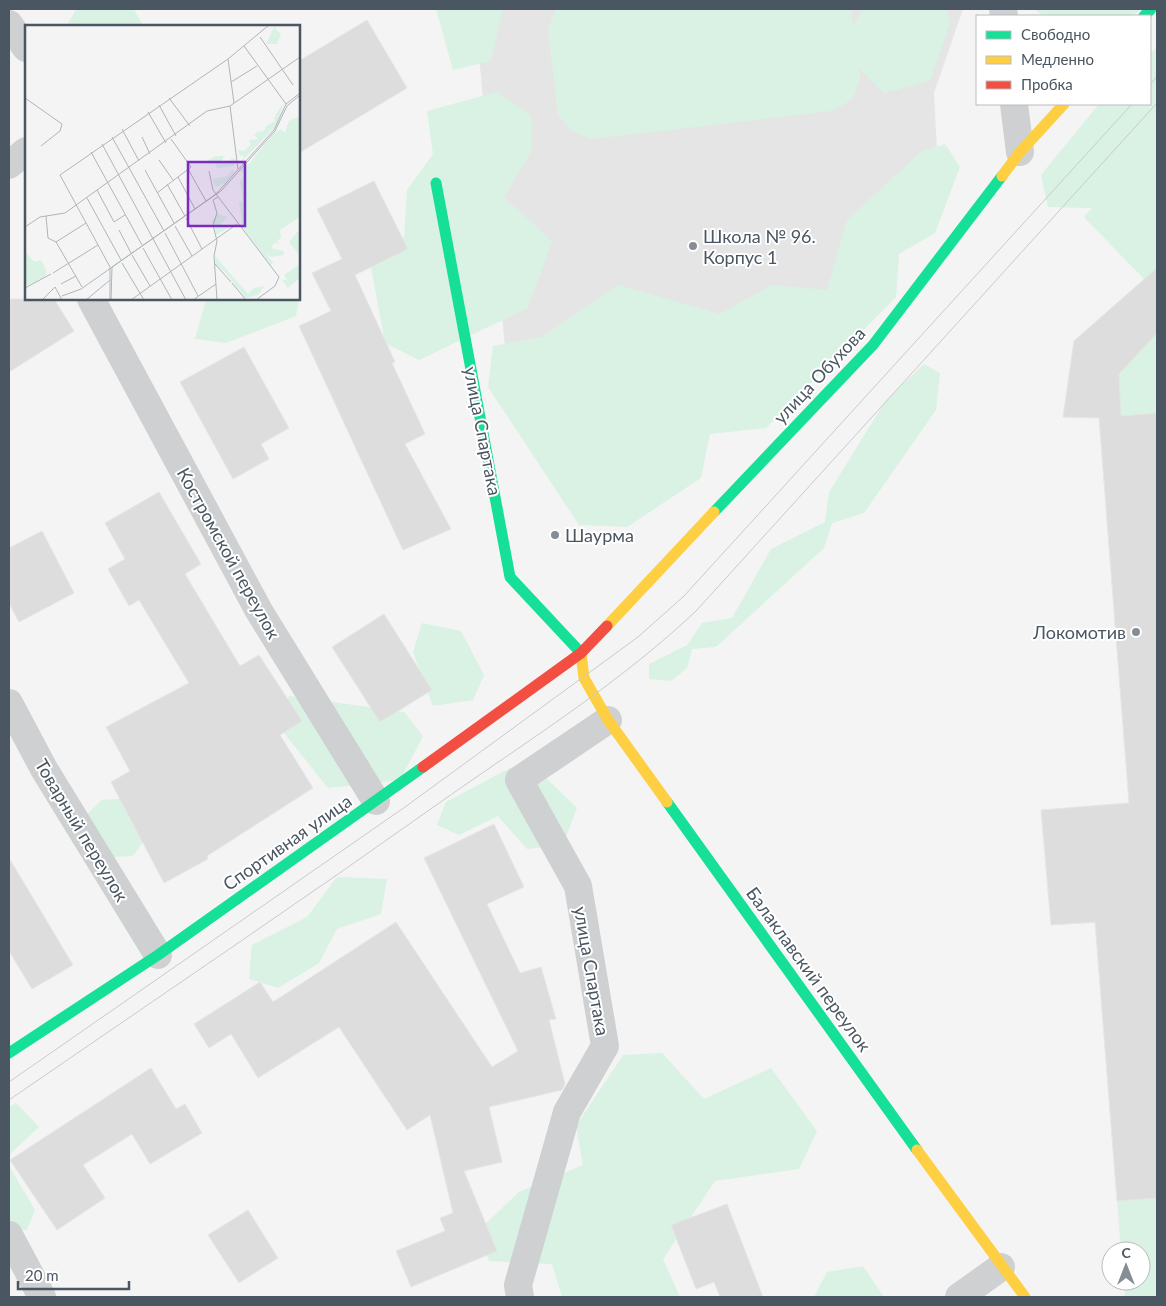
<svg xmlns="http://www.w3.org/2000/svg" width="1166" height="1306" font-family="Lato,sans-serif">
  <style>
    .education { fill: #e6e5e6 }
    .green { fill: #d9f2e3 }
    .building { fill: #ddddde; stroke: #e5e6e7 }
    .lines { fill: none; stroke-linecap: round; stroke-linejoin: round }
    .street { stroke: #ced0d2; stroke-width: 28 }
    .fast { stroke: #16e098; stroke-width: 11 }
    .slow { stroke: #ffcf43; stroke-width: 11 }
    .jam { stroke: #f24e42; stroke-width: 11 }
    .tram { stroke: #c9cacc; stroke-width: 1 }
    .poi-dot { fill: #868d94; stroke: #fff; stroke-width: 2 }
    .labels { text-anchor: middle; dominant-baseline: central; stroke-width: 4; stroke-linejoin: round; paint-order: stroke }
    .poi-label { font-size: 18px; fill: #4a5661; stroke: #fff; text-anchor: start }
    .street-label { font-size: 18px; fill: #4a5661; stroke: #fff }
    .inset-road { fill: none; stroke: #b0b5b9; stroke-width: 1 }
    .view { fill: #7b2cbf; fill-opacity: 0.15; stroke: #7b2cbf; stroke-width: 2.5 }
    .inset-edge { fill: none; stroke: #4a5661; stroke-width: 2.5 }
  </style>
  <rect width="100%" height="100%" fill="#f4f4f4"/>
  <!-- education -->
  <polygon class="education" points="475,9 963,9 934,93 938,170 840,323 507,371"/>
  <!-- green -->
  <g class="green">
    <polygon points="76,9 134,9 143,26 67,26"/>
    <polygon points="436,9 503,9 491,61 453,70"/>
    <polygon points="556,9 851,9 853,26 863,9 947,9 950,23 930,81 884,93 859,68 860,77 853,99 832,111 592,139 572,131 558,115 548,30"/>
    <polygon points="1034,9 1141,9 1135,14 1125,16 1044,16"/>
    <polygon points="1157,47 1157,1297 1125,1297 1124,1281 1141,1281 1141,1251 1121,1251 1095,923 1051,925 1041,810 1129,803 1099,418 1063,417 1074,341 1144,279 1084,217 1092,208 1048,207 1041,175 1099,104 1150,104 1150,53"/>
    <polygon points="497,92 531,116 531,152 504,197 552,241 528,308 419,360 385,343 370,262 404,237 407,190 433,154 427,111"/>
    <polygon points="945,144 960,167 935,233 899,254 896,297 766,428 710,434 701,478 627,527 579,525 488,387 493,346 542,337 618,285 720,314 772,285 827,290 847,220 922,151"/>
    <polygon points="206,299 299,299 296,316 226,343 195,339"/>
    <polygon points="924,364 940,373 936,410 864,513 832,523 824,548 716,647 692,649 687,668 671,681 649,679 649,664 687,645 702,623 732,618 771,549 825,522 829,492 886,400"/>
    <polygon points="422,623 461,631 484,675 473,700 433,706 413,652"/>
    <polygon points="289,696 404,712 423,736 400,780 328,788 276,723"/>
    <polygon points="512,767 544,776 577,808 563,845 527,849 498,816 459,835 437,825 446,802"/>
    <polygon points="131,798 151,830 133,856 93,858 75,825 102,800"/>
    <polygon points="337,877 387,879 381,914 337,929 319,963 278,988 249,979 252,945 307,917"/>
    <polygon points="662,1053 704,1099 771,1068 817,1131 799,1169 715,1181 663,1259 680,1297 562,1297 552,1264 489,1261 479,1230 519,1192 583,1165 576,1126 623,1055"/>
    <polygon points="16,1103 39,1127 9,1155 9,1107"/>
    <polygon points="9,1166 35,1210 27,1230 9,1230"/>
    <polygon points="863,1266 884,1297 814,1297 827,1272"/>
  </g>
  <!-- building -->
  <g class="building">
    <polygon points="367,20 407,88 299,153 299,61"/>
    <polygon points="374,181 408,249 355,275 395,362 392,363 425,434 405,444 451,529 403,550 299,326 331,311 312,273 342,259 317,209"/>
    <polygon points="1157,268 1157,333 1119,374 1121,416 1157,413 1157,1198 1117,1201 1095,922 1051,925 1041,810 1129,803 1099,418 1063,417 1074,341"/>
    <polygon points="9,299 54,299 74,331 9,372"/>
    <polygon points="244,347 289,428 261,444 269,459 233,479 180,382"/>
    <polygon points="159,492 201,564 185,574 240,666 259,655 302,721 280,735 313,788 207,856 208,859 164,883 111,782 130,771 106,727 189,683 139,600 129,606 108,569 125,559 105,523"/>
    <polygon points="42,531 74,593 19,622 9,603 9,548"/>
    <polygon points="384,614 432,690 380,722 332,647"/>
    <polygon points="494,824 524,887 487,904 520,973 541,967 556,1019 549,1020 565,1084 562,1090 489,1107 502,1162 464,1171 497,1251 411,1287 396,1251 445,1231 440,1218 453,1213 430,1115 407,1130 339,1027 258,1078 231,1034 209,1048 194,1024 260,982 273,1002 396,922 492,1067 518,1051 424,858"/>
    <polygon points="9,858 73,965 32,989 9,951"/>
    <polygon points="151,1068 176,1109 185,1104 202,1133 150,1164 132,1134 83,1165 105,1198 57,1230 10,1160"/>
    <polygon points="727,1204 763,1297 720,1297 714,1282 696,1289 671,1225"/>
    <polygon points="248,1210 278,1258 239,1283 208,1235"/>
  </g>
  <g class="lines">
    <!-- street -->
    <g class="street">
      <polyline points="1003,9 1004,16"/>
      <polyline points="9,24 26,48"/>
      <polyline points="1014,104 1020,152"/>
      <polyline points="9,165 26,151"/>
      <polyline points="91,299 259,611 376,801"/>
      <polyline points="9,703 44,769 158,955"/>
      <polyline points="9,1235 42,1297"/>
      <polyline points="520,1297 518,1285 567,1112 605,1046 578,886 519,780 608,720"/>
      <polyline points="959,1297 1001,1267"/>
    </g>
    <!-- fast -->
    <g class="fast">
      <polyline points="1144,16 1151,9"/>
      <polyline points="436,183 510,577 581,653"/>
      <polyline points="714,512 873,345 1002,176"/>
      <polyline points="667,802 917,1150"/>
      <polyline points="9,1053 158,955 423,767"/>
    </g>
    <!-- slow -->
    <g class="slow">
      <polyline points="1002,176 1020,152 1064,104"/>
      <polyline points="607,626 714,512"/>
      <polyline points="581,653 584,678 608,720 667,802"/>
      <polyline points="917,1150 1025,1297"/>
    </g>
    <!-- jam -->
    <polyline class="jam" points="423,767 581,653 607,626"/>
    <!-- tram -->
    <g class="tram">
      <polyline points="1150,85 1157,76"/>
      <polyline points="9,1082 405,807 638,637 684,596 1132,104"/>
      <path d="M9 1100C157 998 306 898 452 794 535 736 622 681 696 611L1157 103"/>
    </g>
  </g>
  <!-- markers -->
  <g class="poi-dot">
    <circle cx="693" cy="246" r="5"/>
    <circle cx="555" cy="535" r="5"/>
    <circle cx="1136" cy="632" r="5"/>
  </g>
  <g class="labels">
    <!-- poi labels -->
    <g class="poi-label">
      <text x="703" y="236">Школа № 96.<tspan x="703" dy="21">Корпус 1</tspan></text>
      <text x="565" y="535">Шаурма</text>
      <text x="1126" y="632" text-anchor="end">Локомотив</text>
    </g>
    <!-- street labels -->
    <g class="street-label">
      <text transform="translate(819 375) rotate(-47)">улица Обухова</text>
      <text transform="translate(483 431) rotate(79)">улица Спартака</text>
      <text transform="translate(229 553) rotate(61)">Костромской переулок</text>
      <text transform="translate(82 830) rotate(59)">Товарный переулок</text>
      <text transform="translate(287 842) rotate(-35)">Спортивная улица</text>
      <text transform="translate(809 969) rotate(54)">Балаклавский переулок</text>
      <text transform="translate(592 971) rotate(80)">улица Спартака</text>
    </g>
  </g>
  <!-- overview -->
  <g transform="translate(25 25)">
    <rect width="275" height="275" fill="#f4f4f4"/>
    <path d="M249 2 256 9 252 19H241ZM258 78 253 99 215 138 219 131H215L213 125 219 126 226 119 224 115 233 114 229 110 232 107 239 106 241 101 250 96 249 93ZM275 91V192L255 205 256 212 252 217 256 220 250 218 246 223 259 226V230L246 232 240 228 248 237 246 241 218 203 214 177 218 176 215 157 219 150 214 145 224 139 249 108 256 104 260 108 264 96ZM191 131H199L197 136 205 137 206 133 211 134 209 141 192 143 190 136 185 140 183 135ZM208 144 209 148 200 158 191 162 187 154 203 151ZM193 189 203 192 195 199 203 203 191 210 190 199 186 197ZM275 204V231L264 217ZM0 227 10 237 16 235 21 244V251L4 260H0ZM190 231 223 269 229 263 239 261 233 270 221 273 199 246 190 240ZM275 239V253L263 263 257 255H262L259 250Z" fill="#d9f2e3"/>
    <path class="inset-road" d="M235 12 268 60M219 21 261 79M203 34 209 78M206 57 232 41M0 73 37 99 35 106 16 121M144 73 165 101M134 80 151 111M205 81 213 144M123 87 141 118M97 104 114 136M87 112 139 206M117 112 125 129M77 119 161 275M66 127 117 220M134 135 148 155M163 144 181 176M120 145 149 198M184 146 188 165 254 252 250 261 231 275M153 152 170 184M142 159 160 191M72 165 89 197 100 190M132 168 166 142 146 114M62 173 96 235M21 191 23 213 31 217 57 262M161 193 177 224M150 201 167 231M0 202 15 192 40 188 182 86 205 81 275 32M94 205 106 228M140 208 173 271M31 217 61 198M118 223 147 275M107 230 125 261M97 238 119 275M190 239 206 257M28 248 73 220M207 258 221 275M36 259 51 251M0 263 26 249M37 271 56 264 191 169 249 105 261 79 275 68M17 275 30 262 37 275M61 275 85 255M85 275V242L35 150 203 34 244 0M86 275 87 242 196 166 250 106 262 81 275 70M106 275 212 199M168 275 191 259M192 275 189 231 192 216 188 200 192 188 188 175 193 172"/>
    <path class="view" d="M163 137H220V201H163Z"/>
    <rect width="275" height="275" class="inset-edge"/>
  </g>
  <!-- border -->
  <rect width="1166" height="1306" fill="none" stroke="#4a5661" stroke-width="20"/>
  <!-- legend -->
  <rect x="976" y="15" width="175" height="90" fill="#ffffff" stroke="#b7bbc0"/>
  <rect x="986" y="31" width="25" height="8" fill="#16e098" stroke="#b7bbc0"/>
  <text x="1021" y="40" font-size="15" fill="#4a5661">Свободно</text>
  <rect x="986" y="56" width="25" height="8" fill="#ffcf43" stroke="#b7bbc0"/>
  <text x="1021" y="65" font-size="15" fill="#4a5661">Медленно</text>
  <rect x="986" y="81" width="25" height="8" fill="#f24e42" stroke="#b7bbc0"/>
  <text x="1021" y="90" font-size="15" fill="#4a5661">Пробка</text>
  <!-- north arrow -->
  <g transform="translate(1126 1266)"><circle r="24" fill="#ffffff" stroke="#b7bbc0"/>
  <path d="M0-4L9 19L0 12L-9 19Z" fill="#868d94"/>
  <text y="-8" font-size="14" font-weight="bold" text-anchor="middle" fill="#4a5661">С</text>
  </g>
  <!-- scale -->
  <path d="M18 1281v8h111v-8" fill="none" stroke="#4a5661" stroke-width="2.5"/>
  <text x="25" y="1281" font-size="15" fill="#4a5661" stroke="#ffffff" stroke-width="4" paint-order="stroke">20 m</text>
</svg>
